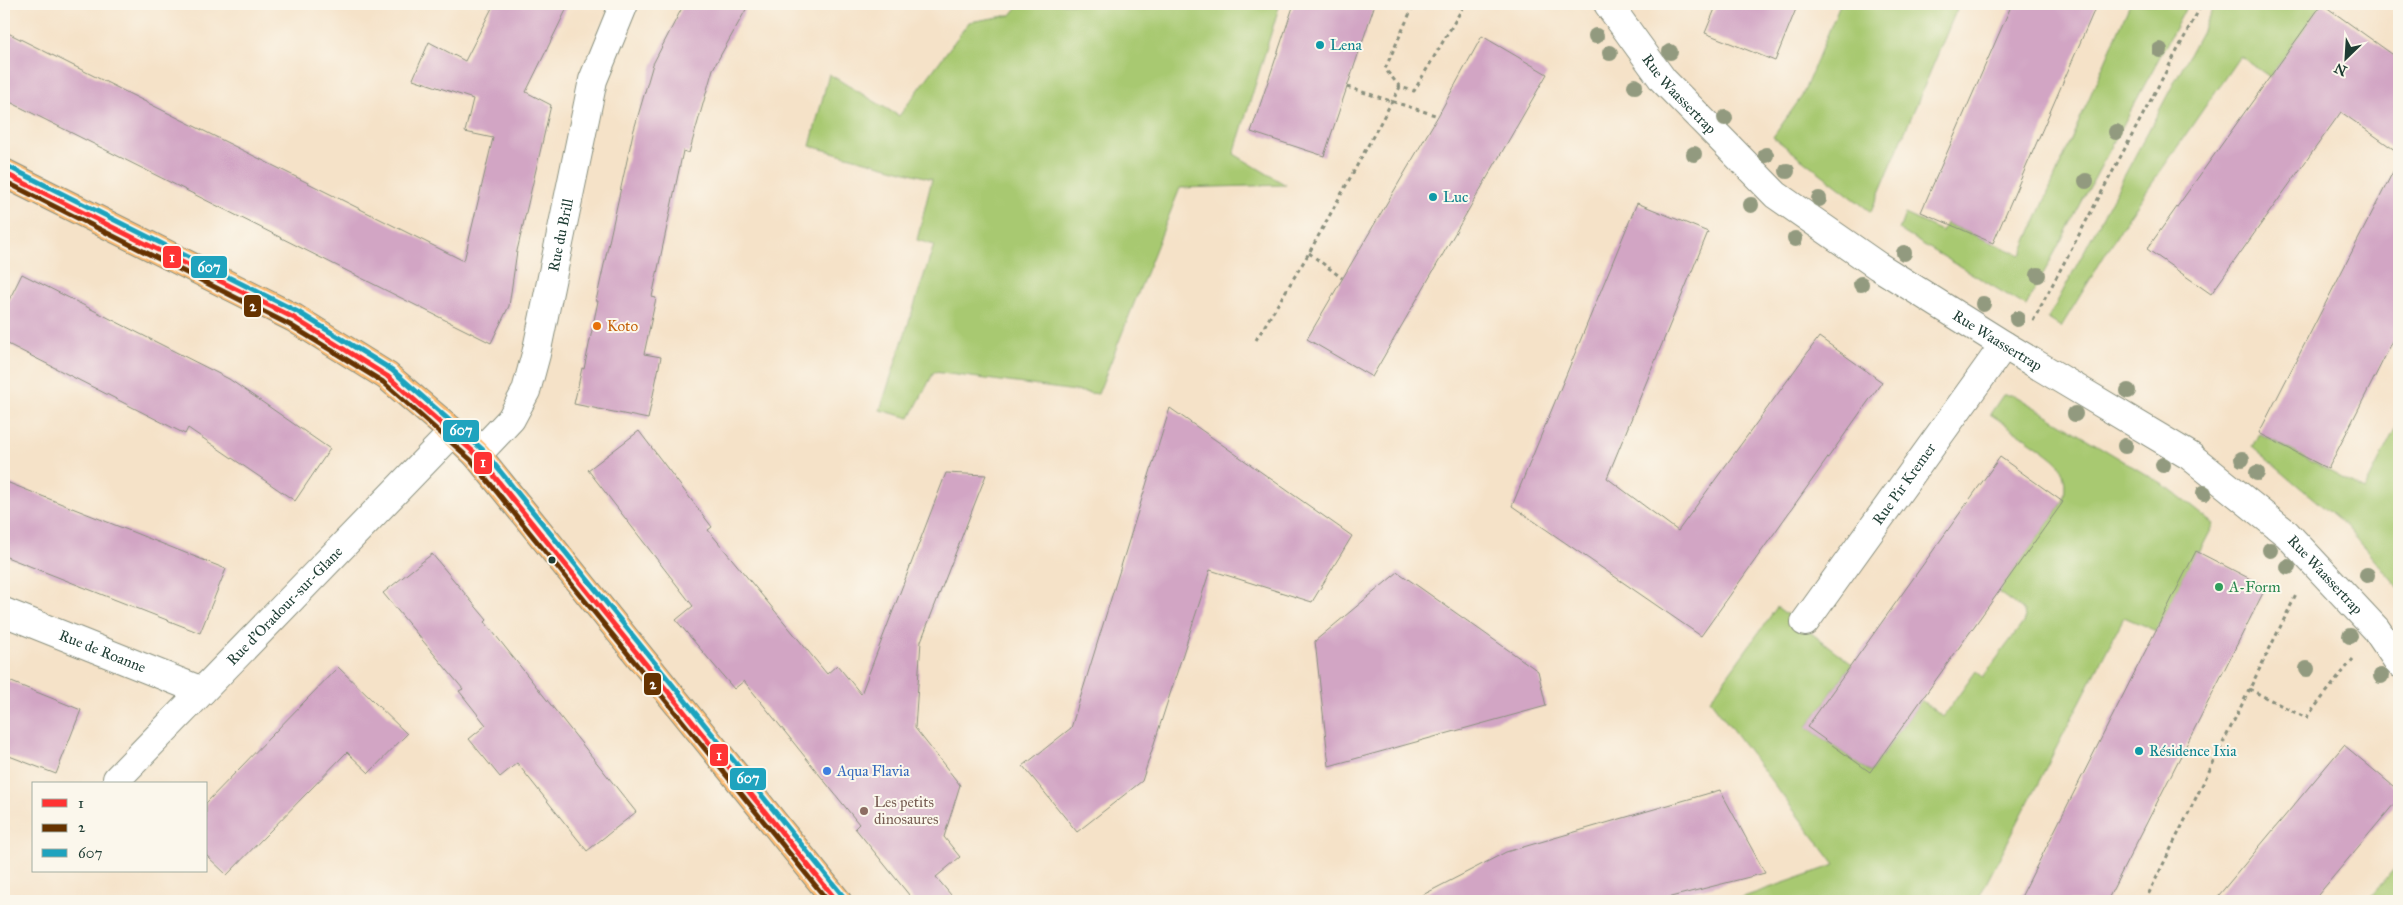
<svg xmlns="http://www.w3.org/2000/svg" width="2403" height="905" font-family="'IM FELL Great Primer',serif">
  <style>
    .green { fill: #a8c971; stroke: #648352 }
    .building { fill: #d2a5c4 }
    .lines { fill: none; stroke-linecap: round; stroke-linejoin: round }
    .street-casing { stroke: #8a907e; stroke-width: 30 }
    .primary-casing { stroke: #8a907e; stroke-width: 30 }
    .path { stroke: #8a907e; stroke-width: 3; stroke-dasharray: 4 4; stroke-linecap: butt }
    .street { stroke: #fff; stroke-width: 28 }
    .primary { stroke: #febb71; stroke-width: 28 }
    .bus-1-casing { stroke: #fbf7ec; stroke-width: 9 }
    .bus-2-casing { stroke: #fbf7ec; stroke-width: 9 }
    .bus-3-casing { stroke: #fbf7ec; stroke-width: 9 }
    .bus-1 { stroke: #f33; stroke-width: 5 }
    .bus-2 { stroke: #630; stroke-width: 5 }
    .bus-3 { stroke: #1fa3be; stroke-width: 5 }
    .tree { fill: #929a7f }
    .culture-dot { fill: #0f9aa8; stroke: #fbf7ec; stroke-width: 2 }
    .food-dot { fill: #e8710a; stroke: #fbf7ec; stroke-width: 2 }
    .bus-dot { fill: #1f3d34; stroke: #fbf7ec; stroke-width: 2 }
    .leisure-dot { fill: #2e9e5b; stroke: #fbf7ec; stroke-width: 2 }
    .shop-dot { fill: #3f7fe0; stroke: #fbf7ec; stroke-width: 2 }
    .education-dot { fill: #8d6e63; stroke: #fbf7ec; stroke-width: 2 }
    .labels { text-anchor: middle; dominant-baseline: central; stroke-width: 4; stroke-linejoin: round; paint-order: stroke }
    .culture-label { font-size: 15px; fill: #0d838f; stroke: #fbf7ec; text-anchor: start }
    .street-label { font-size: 15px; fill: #1f3d34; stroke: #fbf7ec }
    .food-label { font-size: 15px; fill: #c56008; stroke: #fbf7ec; text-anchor: start }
    .leisure-label { font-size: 15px; fill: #27864d; stroke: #fbf7ec; text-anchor: start }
    .shop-label { font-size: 15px; fill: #366cbe; stroke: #fbf7ec; text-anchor: start }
    .education-label { font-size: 15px; fill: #785e54; stroke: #fbf7ec; text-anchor: start }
    .line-badge { stroke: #fbf7ec; stroke-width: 2 }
    .badge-label { font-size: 14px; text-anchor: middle; font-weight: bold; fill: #fff }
  </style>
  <rect width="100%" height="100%" fill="#fbf7ec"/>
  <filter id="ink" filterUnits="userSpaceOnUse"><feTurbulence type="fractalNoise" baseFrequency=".02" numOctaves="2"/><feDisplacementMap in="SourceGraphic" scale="10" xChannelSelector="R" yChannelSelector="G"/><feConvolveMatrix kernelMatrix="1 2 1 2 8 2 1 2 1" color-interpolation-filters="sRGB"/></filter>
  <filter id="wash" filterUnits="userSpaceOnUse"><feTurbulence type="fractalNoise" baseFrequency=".0096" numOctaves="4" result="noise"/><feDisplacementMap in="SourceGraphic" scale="20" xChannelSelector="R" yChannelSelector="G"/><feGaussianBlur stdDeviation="1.12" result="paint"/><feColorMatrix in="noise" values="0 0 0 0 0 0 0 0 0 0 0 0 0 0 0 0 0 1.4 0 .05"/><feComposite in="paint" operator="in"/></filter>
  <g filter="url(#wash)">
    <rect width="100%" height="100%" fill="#f5e2c8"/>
    <!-- green -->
    <g class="green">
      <polygon points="1020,4 1280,4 1234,154 1286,185 1180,188 1098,394 934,372 910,418 880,410 934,245 917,240 932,179 810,146 829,74 899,116 969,22 1011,15"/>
      <polygon points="1840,4 1959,4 1871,212 1773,137 1802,96"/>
      <polygon points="2130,4 2188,4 2026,306 1899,230 1905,214 1942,231 1946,223 2021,255"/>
      <polygon points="2216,4 2323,4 2270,77 2240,56 2122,227 2061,327 2048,319"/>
      <path d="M2003 395H2014L2170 489 2214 524 2199 553 2196 552 2156 631 2124 617 1977 901H1732L1835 865 1710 700 1777 607 1852 664 1807 727 1870 772 1921 700 1943 717 1976 671 1983 677 2023 623 2025 617 2024 611 1998 592 2063 502C2066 488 2066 477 2059 464 2053 455 2003 423 1990 414Z"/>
      <polygon points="2399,421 2399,588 2347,527 2252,447 2259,433 2364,490"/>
      <polygon points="2399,863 2399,901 2367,901"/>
    </g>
    <g id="blocks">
      <!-- building -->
      <g class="building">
        <polygon points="494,4 569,4 526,92 551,105 517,251 509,306 491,343 4,99 4,31 464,261 493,138 465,132 473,99 413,79 429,42 465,61"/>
        <polygon points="684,4 749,4 713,69 689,153 683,151 652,297 656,298 644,354 661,357 648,419 574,404 582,368 584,369 598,301 596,301 633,133 653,64"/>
        <polygon points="1294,4 1375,4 1324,156 1251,132"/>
        <polygon points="1717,4 1798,4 1775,61 1705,33"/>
        <polygon points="2012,4 2097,4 1993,243 1921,212"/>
        <polygon points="2322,4 2399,59 2399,153 2341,112 2211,294 2147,249"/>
        <polygon points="1482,36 1547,74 1372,377 1307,339 1438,116"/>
        <polygon points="2399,160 2399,329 2328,469 2259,433"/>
        <polygon points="1637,203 1708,232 1607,478 1678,531 1819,337 1882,382 1701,636 1512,506"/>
        <polygon points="22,274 229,379 330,449 295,501 188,428 185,434 4,342 4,310"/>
        <polygon points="1170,408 1352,536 1312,602 1210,570 1142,781 1077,832 1023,766 1071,728"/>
        <polygon points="639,431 712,527 708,530 827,674 837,665 861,694 946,473 986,475 921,641 915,728 960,785 944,837 960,857 936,877 956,901 914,901 855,828 859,824 744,681 734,689 676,620 693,606 588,470"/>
        <polygon points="2000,457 2063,502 1870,772 1807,727"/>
        <polygon points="4,481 226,569 200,633 4,556"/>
        <polygon points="2196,551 2266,587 2200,718 2107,901 2019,901"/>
        <polygon points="432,554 487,620 485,622 636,812 587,851 517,763 500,777 469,739 486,725 459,691 463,689 383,593"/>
        <polygon points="1398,572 1538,671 1546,706 1329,766 1315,641"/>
        <polygon points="338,667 407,734 369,773 347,752 227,875 206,855 206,803"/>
        <polygon points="4,679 81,710 56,774 4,754"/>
        <polygon points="2344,745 2399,791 2399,798 2313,901 2214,901"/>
        <polygon points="1720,790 1765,873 1655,901 1411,901 1506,852"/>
      </g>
    </g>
  </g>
  <g filter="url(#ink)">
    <use href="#blocks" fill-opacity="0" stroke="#8a907e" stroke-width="1"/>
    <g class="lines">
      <defs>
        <g id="street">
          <path id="s1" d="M1608 4 1663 80 1776 195 1878 266 2004 345 2190 456 2287 534 2376 629 2399 663"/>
          <path id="s2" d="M477 455 511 419 526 391 536 354 593 80 624 4"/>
          <path id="s3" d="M4 612 202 691"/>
          <path id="s4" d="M1805 622 2004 345"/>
          <path id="s5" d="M117 779 453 432"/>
        </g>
        <polyline id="primary" points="4,173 294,318 387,376 453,432 477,455 837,901"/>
      </defs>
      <!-- street casing -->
      <use href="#street" class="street-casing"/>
      <!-- primary casing -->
      <use href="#primary" class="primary-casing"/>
      <!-- path -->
      <g class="path">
        <polyline points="1347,87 1438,116"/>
        <polyline points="1400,87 1385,69 1414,4"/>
        <polyline points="1309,253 1342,278"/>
        <polyline points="2033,321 2202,4"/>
        <polyline points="1256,340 1309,253 1400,87 1414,91 1465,4"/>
        <polyline points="2249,689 2306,718 2353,659"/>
        <polyline points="2145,901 2296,595"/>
      </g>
      <!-- street -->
      <use href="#street" class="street"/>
      <!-- primary -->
      <use href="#primary" class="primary"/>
      <defs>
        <polyline id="bus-1" points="4,173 294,318 387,376 477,455 837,901"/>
        <polyline id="bus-2" points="4,181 290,325 383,382 471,460 828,901"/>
        <polyline id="bus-3" points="7,166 298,312 392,370 483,450 843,896"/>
      </defs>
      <!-- bus-1 casing -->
      <use href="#bus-1" class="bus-1-casing"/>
      <!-- bus-2 casing -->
      <use href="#bus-2" class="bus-2-casing"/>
      <!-- bus-3 casing -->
      <use href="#bus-3" class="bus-3-casing"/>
      <!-- bus-1 -->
      <use href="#bus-1" class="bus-1"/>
      <!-- bus-2 -->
      <use href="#bus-2" class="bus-2"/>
      <!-- bus-3 -->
      <use href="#bus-3" class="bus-3"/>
    </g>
    <!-- trees -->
    <g class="tree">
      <circle cx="1596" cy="36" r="8"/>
      <circle cx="2160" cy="50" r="8"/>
      <circle cx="1670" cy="52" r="8"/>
      <circle cx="1610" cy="53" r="8"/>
      <circle cx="1635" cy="86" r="8"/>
      <circle cx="1725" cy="118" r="8"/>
      <circle cx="2116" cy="132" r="8"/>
      <circle cx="1694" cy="154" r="8"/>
      <circle cx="1766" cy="155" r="8"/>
      <circle cx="1787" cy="171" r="8"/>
      <circle cx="2086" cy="181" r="8"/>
      <circle cx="1819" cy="199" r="8"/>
      <circle cx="1751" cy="205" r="8"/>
      <circle cx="1795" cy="239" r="8"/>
      <circle cx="1904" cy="253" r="8"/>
      <circle cx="2038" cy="275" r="8"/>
      <circle cx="1861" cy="284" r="8"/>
      <circle cx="1983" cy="304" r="8"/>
      <circle cx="2017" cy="319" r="8"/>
      <circle cx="2128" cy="391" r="8"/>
      <circle cx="2075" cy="414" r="8"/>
      <circle cx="2125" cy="446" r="8"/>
      <circle cx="2242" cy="459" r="8"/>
      <circle cx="2163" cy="465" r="8"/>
      <circle cx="2257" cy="473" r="8"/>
      <circle cx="2204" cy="493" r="8"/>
      <circle cx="2270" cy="550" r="8"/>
      <circle cx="2288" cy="567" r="8"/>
      <circle cx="2367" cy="575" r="8"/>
      <circle cx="2350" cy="636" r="8"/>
      <circle cx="2307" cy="669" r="8"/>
      <circle cx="2381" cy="676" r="8"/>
    </g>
  </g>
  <!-- markers -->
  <g class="culture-dot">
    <circle cx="1320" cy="45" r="5"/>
    <circle cx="1433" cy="197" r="5"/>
    <circle cx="2139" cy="751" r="5"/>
  </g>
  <circle class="food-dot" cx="597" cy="326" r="5"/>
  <circle class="bus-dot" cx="552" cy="560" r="4.5"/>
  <circle class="leisure-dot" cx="2219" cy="587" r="5"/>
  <circle class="shop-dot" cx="827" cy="771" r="5"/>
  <circle class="education-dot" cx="864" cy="811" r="5"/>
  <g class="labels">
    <!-- culture labels -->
    <g class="culture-label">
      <text x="1330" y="45">Lena</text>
      <text x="1443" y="197">Luc</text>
      <text x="2149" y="751">Résidence Ixia</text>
    </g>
    <!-- street labels -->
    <g class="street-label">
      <text stroke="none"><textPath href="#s1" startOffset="115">Rue Waassertrap</textPath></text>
      <text stroke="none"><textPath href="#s2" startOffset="241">Rue du Brill</textPath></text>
      <text stroke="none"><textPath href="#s1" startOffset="520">Rue Waassertrap</textPath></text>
      <text stroke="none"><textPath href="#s4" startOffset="170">Rue Pir Kremer</textPath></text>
      <text stroke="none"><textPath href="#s1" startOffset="925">Rue Waassertrap</textPath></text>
      <text stroke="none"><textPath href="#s5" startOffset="241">Rue d'Oradour-sur-Glane</textPath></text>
      <text stroke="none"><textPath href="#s3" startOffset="106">Rue de Roanne</textPath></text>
    </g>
    <!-- food labels -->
    <g class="food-label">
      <text x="607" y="326">Koto</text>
    </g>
    <!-- leisure labels -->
    <g class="leisure-label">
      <text x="2229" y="587">A-Form</text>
    </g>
    <!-- shop labels -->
    <g class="shop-label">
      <text x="837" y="771">Aqua Flavia</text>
    </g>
    <!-- education labels -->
    <g class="education-label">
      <text x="874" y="802">Les petits<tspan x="874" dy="17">dinosaures</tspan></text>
    </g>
  </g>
  <g class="line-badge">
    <rect x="162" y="245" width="20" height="24" rx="5" fill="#f33"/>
    <rect x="190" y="255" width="38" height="24" rx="5" fill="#1fa3be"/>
    <rect x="243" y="294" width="19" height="24" rx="5" fill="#630"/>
    <rect x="442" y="419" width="38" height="24" rx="5" fill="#1fa3be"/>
    <rect x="473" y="451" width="20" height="24" rx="5" fill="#f33"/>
    <rect x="643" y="672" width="19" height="24" rx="5" fill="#630"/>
    <rect x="709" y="743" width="20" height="24" rx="5" fill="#f33"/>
    <rect x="729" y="767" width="38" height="24" rx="5" fill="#1fa3be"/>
  </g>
  <g class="badge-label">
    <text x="172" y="262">1</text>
    <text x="209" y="272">607</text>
    <text x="253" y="311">2</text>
    <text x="461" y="435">607</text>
    <text x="483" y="467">1</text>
    <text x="653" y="689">2</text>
    <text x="719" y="760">1</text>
    <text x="748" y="783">607</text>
  </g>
  <!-- margin -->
  <rect width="2403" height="905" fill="none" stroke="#fbf7ec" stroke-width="20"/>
  <!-- legend -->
  <rect x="32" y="782" width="175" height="90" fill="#fbf7ec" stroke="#a3ada2"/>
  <rect x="42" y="799" width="25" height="8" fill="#ff3333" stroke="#a3ada2"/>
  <text x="78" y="808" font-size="15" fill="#1f3d34">1</text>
  <rect x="42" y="824" width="25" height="8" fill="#663300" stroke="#a3ada2"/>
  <text x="78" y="832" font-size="15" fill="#1f3d34">2</text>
  <rect x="42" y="849" width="25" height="8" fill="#1fa3be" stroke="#a3ada2"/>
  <text x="78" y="858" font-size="15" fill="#1f3d34">607</text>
  <!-- north arrow -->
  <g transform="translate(2346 58) rotate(205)" stroke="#fbf7ec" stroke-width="4" paint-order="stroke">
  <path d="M0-4L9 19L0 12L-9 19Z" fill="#1f3d34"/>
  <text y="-8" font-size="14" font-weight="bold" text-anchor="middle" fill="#1f3d34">N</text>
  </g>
</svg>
